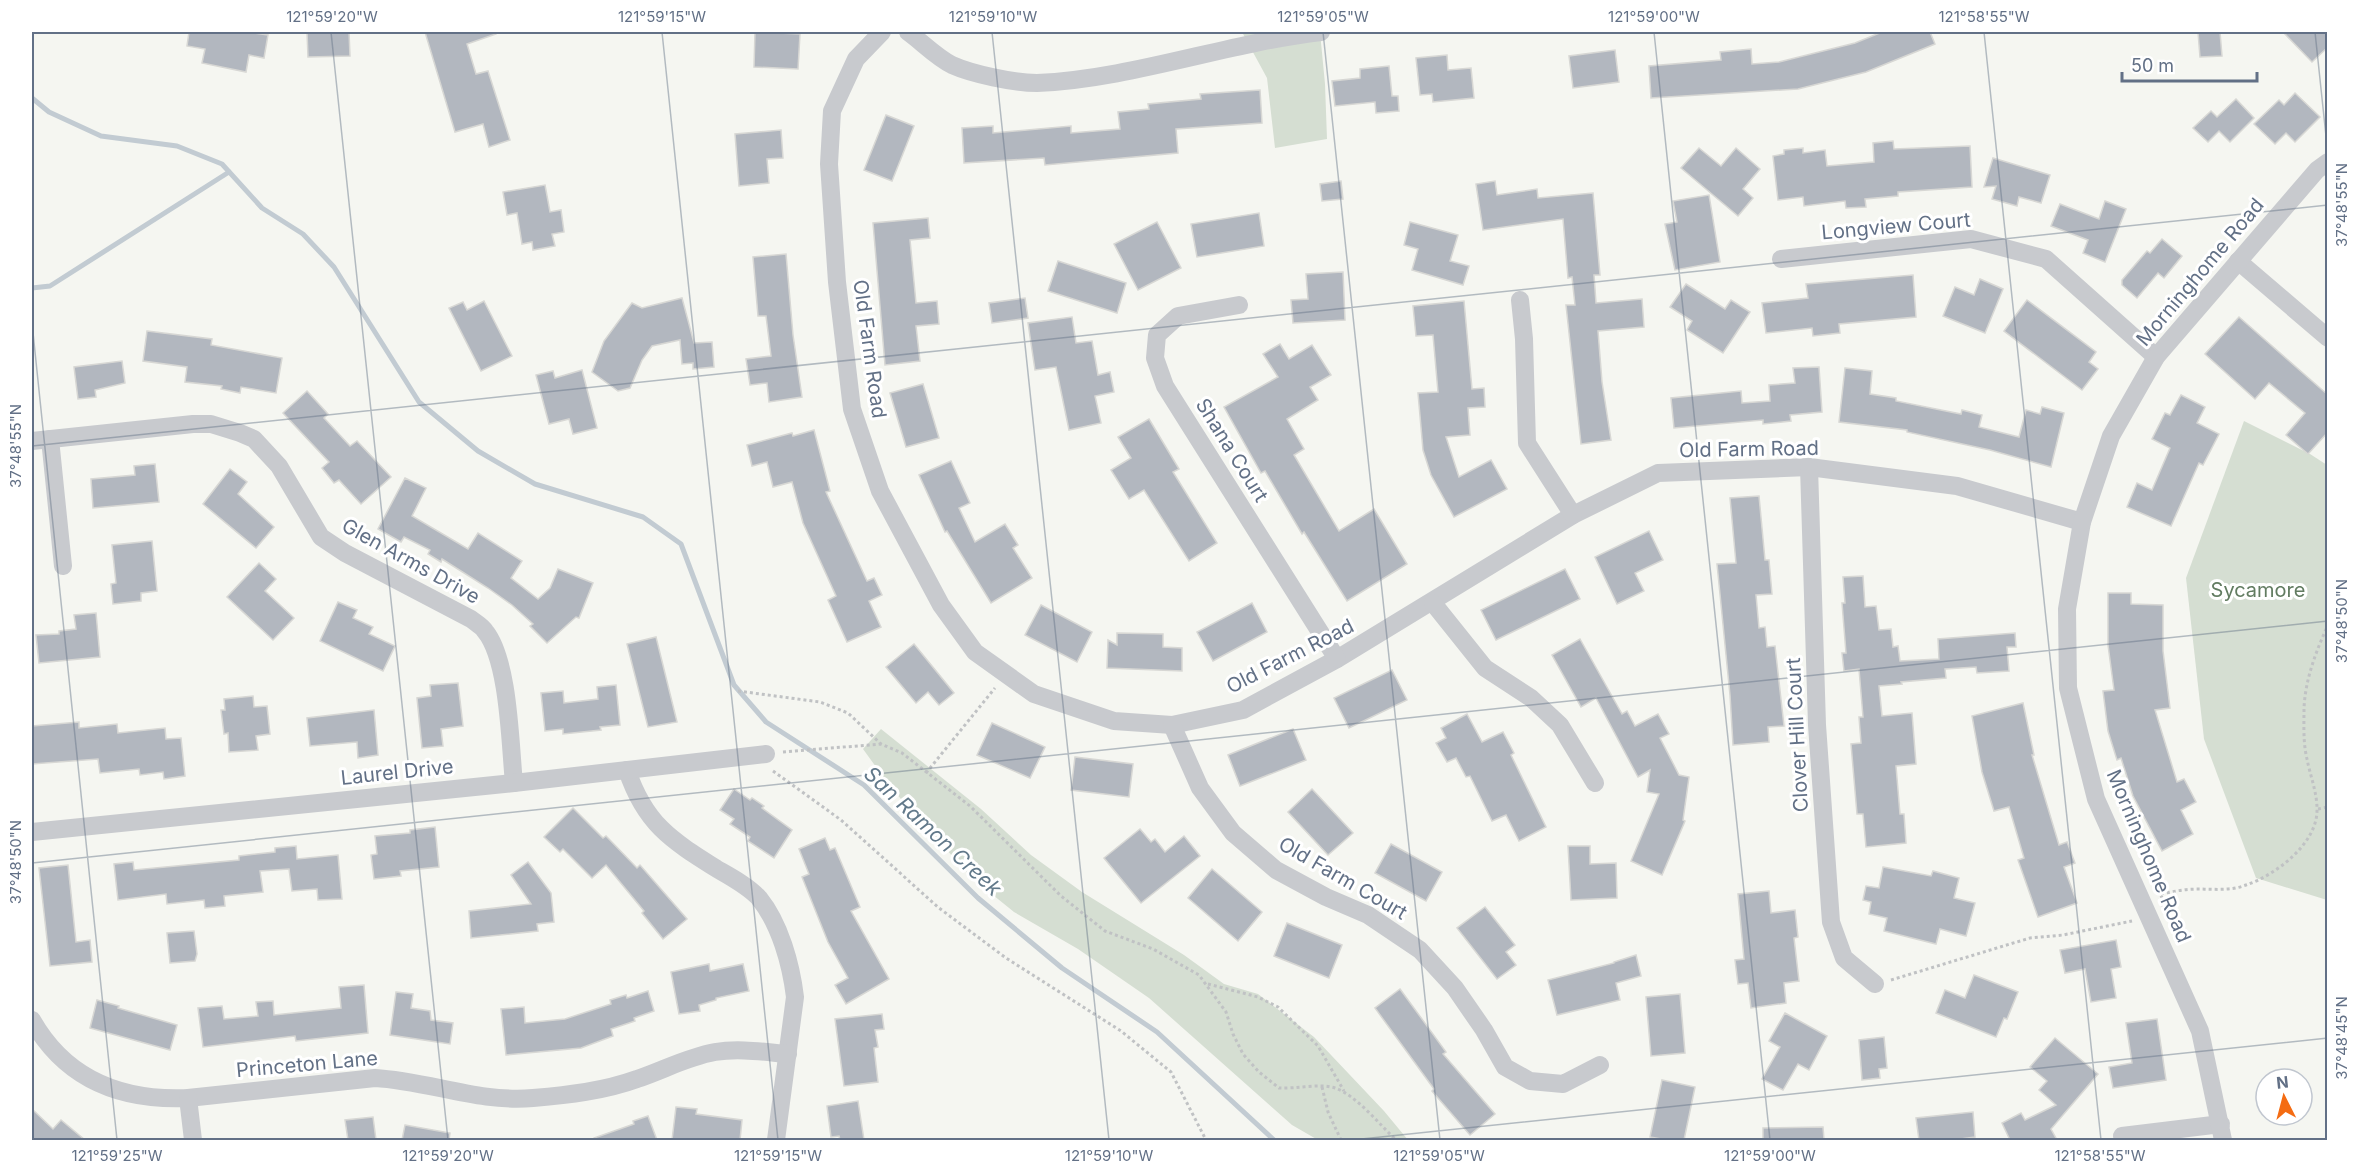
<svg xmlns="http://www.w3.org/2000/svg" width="2359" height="1172" font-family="Inter,sans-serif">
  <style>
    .green { fill: #d5ded2 }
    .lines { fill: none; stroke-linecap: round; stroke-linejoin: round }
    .stream { stroke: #c2cbd2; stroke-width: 5 }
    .building { fill: #b2b7bf; stroke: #d7d7d4; stroke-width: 1.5 }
    .path { stroke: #c0c2c4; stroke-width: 3; stroke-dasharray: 3 3; stroke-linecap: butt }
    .minor { stroke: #c8cace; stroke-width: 18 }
    .ticks { fill: none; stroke: #627086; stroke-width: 1.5; stroke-opacity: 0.45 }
    .labels { text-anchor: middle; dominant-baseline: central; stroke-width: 6; stroke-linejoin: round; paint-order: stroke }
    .street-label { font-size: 20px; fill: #627086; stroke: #fff }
    .park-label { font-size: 20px; fill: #627c61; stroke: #fff }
    .water-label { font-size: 21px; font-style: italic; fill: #62798a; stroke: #fff }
    .neatline { fill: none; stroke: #627086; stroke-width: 2 }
    .ticks-label { font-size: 15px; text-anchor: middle; fill: #627086 }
  </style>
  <rect width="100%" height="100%" fill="#f5f6f1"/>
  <!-- green -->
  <g class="green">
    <polygon points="1242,32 1320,32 1325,84 1327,139 1275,148 1267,78"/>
    <polygon points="2244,421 2310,454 2327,465 2327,900 2256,878 2204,739 2186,578"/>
    <polygon points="881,729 981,809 1031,855 1082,892 1184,955 1224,984 1258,994 1314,1037 1384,1111 1408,1140 1318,1140 1292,1125 1149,998 1078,949 1014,912 972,878 892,789 863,749"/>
  </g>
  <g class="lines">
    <!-- stream -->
    <g class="stream">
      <polyline points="32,98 49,112 101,136 177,146 222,164 262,208 303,234 334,267 419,402 478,451 535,484 643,517 681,544 734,685 766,722 864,785 978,898 1062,968 1157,1032 1274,1140"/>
      <polyline points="32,288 50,286 229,172"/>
    </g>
  </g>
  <!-- building -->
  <g class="building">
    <polygon points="189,32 248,32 268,35 264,58 249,55 246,72 202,63 205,49 187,46"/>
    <polygon points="307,32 349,32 350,56 308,57"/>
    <polygon points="425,32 496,32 496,34 467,44 476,74 488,71 510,140 489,147 483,124 455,132"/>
    <polygon points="755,32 800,34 798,69 754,67"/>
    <polygon points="1882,32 1930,32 1935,44 1866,72 1798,89 1651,98 1649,66 1721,60 1720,52 1751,49 1752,64 1779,62 1855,43"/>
    <polygon points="2198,32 2220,32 2222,56 2200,57"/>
    <polygon points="2283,32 2328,32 2328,47 2312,62"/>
    <polygon points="1615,50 1619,82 1573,88 1569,56"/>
    <polygon points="1447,55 1448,70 1471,68 1474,98 1433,102 1432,94 1420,95 1416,58"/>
    <polygon points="1389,66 1392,96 1398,96 1399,111 1376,113 1375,102 1335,106 1332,81 1360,78 1360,69"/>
    <polygon points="1260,90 1262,123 1176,129 1178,153 1045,165 1044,158 964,163 962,128 993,126 993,133 1071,126 1071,133 1120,129 1118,112 1149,109 1148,104 1201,99 1200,94"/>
    <polygon points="2295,93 2320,117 2295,142 2286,133 2275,144 2254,124 2279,100 2284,105"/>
    <polygon points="2236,99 2254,118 2230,142 2219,131 2208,142 2193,128 2211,111 2217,117"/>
    <polygon points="886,115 914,126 892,181 864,170"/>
    <polygon points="781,130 783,158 767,159 769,183 739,186 735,134"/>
    <polygon points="1893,141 1894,149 1970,146 1972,187 1898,192 1898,196 1865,199 1866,207 1846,208 1845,201 1804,206 1803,197 1778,200 1773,156 1784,154 1784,150 1803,148 1803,153 1825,150 1827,166 1874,162 1873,143"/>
    <polygon points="1699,148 1721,166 1736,148 1760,169 1743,189 1753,198 1738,216 1681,168"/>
    <polygon points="1993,158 2050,175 2041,203 2019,197 2017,206 1992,199 1996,186 1984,187"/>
    <polygon points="1341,181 1343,199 1322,201 1320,184"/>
    <polygon points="1495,181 1497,195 1537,189 1538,198 1593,193 1600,275 1594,275 1596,303 1642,299 1644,327 1598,331 1602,382 1611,440 1581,444 1566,305 1575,305 1572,277 1568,278 1563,219 1483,230 1476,184"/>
    <polygon points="545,185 550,212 561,210 564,232 552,234 555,246 533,250 532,242 522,244 517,213 507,215 503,192"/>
    <polygon points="1709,195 1720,262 1675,270 1665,224 1677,222 1673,201"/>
    <polygon points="2105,201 2126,209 2105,262 2083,253 2088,240 2051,226 2060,204 2099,219"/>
    <polygon points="1259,213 1264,246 1197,257 1191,224"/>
    <polygon points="928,218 930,238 910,240 916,303 937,301 939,324 916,326 920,361 885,365 873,223"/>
    <polygon points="1157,222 1181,268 1138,290 1114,244"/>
    <polygon points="1410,222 1458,235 1450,261 1469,266 1463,285 1412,270 1418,249 1404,245"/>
    <polygon points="2162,239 2182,256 2164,278 2158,273 2137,298 2122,285 2122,280 2147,251 2150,253"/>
    <polygon points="786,254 793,335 802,397 769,402 767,383 750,385 746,359 771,356 766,316 758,316 753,257"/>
    <polygon points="1058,261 1126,283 1117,313 1048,291"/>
    <polygon points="1343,272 1345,320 1293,323 1291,300 1308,299 1306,274"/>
    <polygon points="1913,275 1916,317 1839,324 1840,333 1813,336 1812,328 1766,333 1762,303 1808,298 1806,284"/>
    <polygon points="1980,279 2003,289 1985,333 1943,316 1955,287 1974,295"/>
    <polygon points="1686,284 1725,309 1731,300 1750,312 1723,353 1687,330 1692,321 1670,307"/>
    <polygon points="682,298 694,343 712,342 714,367 693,369 693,363 682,364 680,340 652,346 642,360 630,388 618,391 592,372 604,341 632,303 642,308"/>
    <polygon points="1025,298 1028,318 992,323 989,303"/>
    <polygon points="2027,300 2096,352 2089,362 2098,369 2082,390 2004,331"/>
    <polygon points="484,301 512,356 481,371 449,308 463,302 467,310"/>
    <polygon points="1464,301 1472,389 1484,388 1485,407 1468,408 1470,435 1446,437 1459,477 1491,460 1507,489 1454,517 1431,475 1423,450 1418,393 1438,392 1433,335 1416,336 1413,306"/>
    <polygon points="1072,317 1076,343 1092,341 1098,375 1110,372 1114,392 1095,396 1101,423 1069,430 1056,367 1035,370 1028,323"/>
    <polygon points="2239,317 2328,395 2328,432 2308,454 2286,435 2305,413 2269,383 2255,399 2205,354"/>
    <polygon points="147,331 212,339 211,345 282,358 276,393 241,387 240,393 221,389 222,386 185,382 187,367 143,361"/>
    <polygon points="1280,344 1289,359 1312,345 1331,375 1310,387 1318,400 1287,419 1304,449 1294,455 1339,531 1374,509 1407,564 1347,601 1304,532 1302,534 1265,471 1261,473 1224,407 1278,377 1263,354"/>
    <polygon points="122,361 125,383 95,390 96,397 78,399 74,367"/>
    <polygon points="1819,367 1822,412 1790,415 1791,421 1763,424 1763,420 1674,428 1671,398 1741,391 1742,403 1770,401 1769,385 1795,383 1793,368"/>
    <polygon points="1845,368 1872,371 1870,394 1896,398 1896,401 1961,414 1962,410 1982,415 1979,427 2019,437 2026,410 2040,414 2042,407 2064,413 2051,467 1990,450 1907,432 1907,430 1839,422"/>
    <polygon points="582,370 597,428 573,434 569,419 549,424 536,375 553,371 555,378"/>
    <polygon points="923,384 939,438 906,447 890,393"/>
    <polygon points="307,391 328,414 324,418 350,446 357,441 391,477 361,504 339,480 334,483 322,468 329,462 283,413"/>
    <polygon points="2181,395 2205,407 2197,423 2219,434 2203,465 2199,463 2171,526 2127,507 2137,483 2152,490 2170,448 2152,439 2165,413 2170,415"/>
    <polygon points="1149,419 1179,469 1173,472 1217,543 1189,561 1144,490 1129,499 1111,470 1131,458 1118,437"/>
    <polygon points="814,430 830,491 826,492 867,581 874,578 882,595 869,601 881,627 847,642 828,600 836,596 803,523 792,482 773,487 767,462 752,466 747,445 792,433 793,436"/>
    <polygon points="951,461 970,503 959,508 975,542 1005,524 1018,545 1013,548 1032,578 991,603 947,531 945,532 919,475"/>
    <polygon points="155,464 159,502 93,508 91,479 135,475 134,466"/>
    <polygon points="230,469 247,482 238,494 274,527 256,548 203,504"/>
    <polygon points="405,478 426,488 412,516 468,549 478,533 522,561 511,578 538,599 550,588 558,569 593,583 579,618 576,617 547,643 530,626 533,624 512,605 488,588 442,559 441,562 428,554 430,550 404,537 401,542 378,529"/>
    <polygon points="1759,496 1765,560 1769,560 1772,594 1756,595 1759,628 1765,627 1767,647 1775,646 1784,726 1768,727 1769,742 1733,745 1730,695 1717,564 1736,563 1730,498"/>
    <polygon points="1649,531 1663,560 1635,573 1644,591 1617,604 1595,557"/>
    <polygon points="152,541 157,591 141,593 141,601 113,604 111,584 116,583 112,545"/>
    <polygon points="259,563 276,579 265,591 294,618 273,640 227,597"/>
    <polygon points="1565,569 1580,599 1496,640 1481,610"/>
    <polygon points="1863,576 1865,607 1876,606 1879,630 1891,629 1893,647 1898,646 1900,661 1939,659 1938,639 2015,633 2016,647 2007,647 2009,671 1977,673 1976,667 1945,669 1946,678 1901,682 1902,684 1879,686 1882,716 1912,713 1916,764 1896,766 1900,814 1904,814 1906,843 1866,847 1863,814 1857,814 1851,744 1861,743 1859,717 1863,717 1859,669 1844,671 1842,653 1846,653 1842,603 1845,603 1843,577"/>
    <polygon points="2108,593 2131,593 2131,604 2163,605 2163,651 2170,708 2155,710 2177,782 2184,779 2196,802 2181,810 2193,834 2162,851 2133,796 2121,758 2117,760 2108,731 2103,691 2114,690 2108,645"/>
    <polygon points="338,602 357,610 353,618 373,627 369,634 395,646 383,671 320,641"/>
    <polygon points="1252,603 1267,632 1213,661 1197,632"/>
    <polygon points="1041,605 1092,632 1077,662 1025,635"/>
    <polygon points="96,613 100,657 39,663 36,635 59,634 59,631 76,629 74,615"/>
    <polygon points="1117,633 1163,634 1163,647 1182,648 1182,671 1107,668 1108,640 1117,645"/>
    <polygon points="656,637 677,722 648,727 627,644"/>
    <polygon points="1580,639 1622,714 1627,711 1635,726 1658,714 1669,734 1660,738 1679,775 1689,777 1683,820 1685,821 1662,875 1631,861 1659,794 1647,792 1650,770 1638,777 1596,698 1581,707 1552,655"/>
    <polygon points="914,644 954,693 939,705 928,692 916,703 886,667"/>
    <polygon points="1392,670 1407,700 1349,728 1334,698"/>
    <polygon points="458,683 463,726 441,729 443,746 422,748 417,698 431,696 430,685"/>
    <polygon points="616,685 620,725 600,727 601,730 563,734 563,729 545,731 541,693 563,691 564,703 598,699 597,687"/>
    <polygon points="253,696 254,707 267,706 270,734 256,736 258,750 229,752 228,733 224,734 221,710 225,710 224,699"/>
    <polygon points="2023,703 2034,755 2032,755 2059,845 2067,842 2075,863 2064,867 2077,903 2038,917 2018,860 2024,858 2009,807 1994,811 1982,772 1972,716"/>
    <polygon points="374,710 378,755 358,758 357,742 310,746 307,718"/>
    <polygon points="1467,714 1482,742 1503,732 1514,753 1511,755 1546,827 1519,841 1506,815 1492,821 1470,776 1466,777 1456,758 1447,762 1436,743 1446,738 1441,728"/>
    <polygon points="79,722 79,728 117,724 118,733 165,728 166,739 181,738 185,776 164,779 163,772 140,775 139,769 100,773 98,759 32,764 32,726"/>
    <polygon points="992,723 1045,747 1030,778 977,755"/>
    <polygon points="1293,729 1306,760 1240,786 1228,755"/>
    <polygon points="1075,757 1133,764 1129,797 1071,790"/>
    <polygon points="734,789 750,800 752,798 764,806 762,808 792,830 774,858 748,841 750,837 730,824 734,819 720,810"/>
    <polygon points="1312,789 1353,833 1328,855 1288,812"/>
    <polygon points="573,808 603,838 606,836 637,868 640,865 687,919 663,939 642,913 644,911 606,865 592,878 563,849 560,852 544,837"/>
    <polygon points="435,827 439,867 400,871 401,876 374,879 371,855 377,854 375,836 410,833 410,830"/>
    <polygon points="1140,829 1151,842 1155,839 1165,852 1184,836 1200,856 1141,903 1104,858"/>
    <polygon points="825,838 830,850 835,848 860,907 851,911 889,979 846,1004 835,985 848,978 828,942 802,877 809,874 799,849"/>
    <polygon points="1391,844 1442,872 1426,901 1375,873"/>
    <polygon points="296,846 297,859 338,855 342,899 318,900 317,889 292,891 289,869 260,871 263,892 224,896 225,906 205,908 204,900 167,904 166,894 118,900 114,864 133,862 134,870 239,860 239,856 275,852 275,848"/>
    <polygon points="1568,846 1590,846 1590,864 1616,863 1617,898 1571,900"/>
    <polygon points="528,862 551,893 554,922 537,924 538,931 471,938 469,911 531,904 511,875"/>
    <polygon points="68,865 76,942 90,940 92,962 50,966 39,868"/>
    <polygon points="1883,867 1931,876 1933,871 1959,878 1954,898 1975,903 1966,936 1940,929 1936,944 1884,931 1887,918 1869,914 1871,902 1863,900 1866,886 1879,888"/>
    <polygon points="1212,869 1262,912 1238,941 1188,898"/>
    <polygon points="1769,891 1771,913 1795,910 1798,937 1794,938 1799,981 1784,983 1786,1003 1751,1008 1748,983 1738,984 1735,960 1744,959 1738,894"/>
    <polygon points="1485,907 1515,945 1506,952 1516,965 1497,979 1457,928"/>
    <polygon points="1287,923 1342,945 1329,978 1274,956"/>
    <polygon points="194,931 197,954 195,961 170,963 167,933"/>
    <polygon points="2116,940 2121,967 2111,969 2116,998 2091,1002 2085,969 2065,973 2060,950"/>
    <polygon points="1636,955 1641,976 1616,983 1620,1000 1557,1015 1548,980 1614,963 1614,962"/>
    <polygon points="709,964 710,971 743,964 749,991 716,998 716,1000 699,1005 700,1011 679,1014 671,972"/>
    <polygon points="1974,975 2018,992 2007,1019 2004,1018 1996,1037 1936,1013 1945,990 1965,998"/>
    <polygon points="364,985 368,1033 296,1041 295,1036 203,1047 198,1008 222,1006 224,1019 258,1016 256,1002 273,1001 274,1015 341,1008 339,987"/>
    <polygon points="1400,989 1446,1052 1443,1054 1495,1114 1470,1135 1432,1091 1434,1089 1375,1008"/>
    <polygon points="648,991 654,1011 634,1018 635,1021 611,1029 613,1036 581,1048 506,1055 501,1009 524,1007 525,1023 565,1019 611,1004 610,1000 626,995 627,998"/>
    <polygon points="396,992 413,994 411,1008 430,1011 431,1020 453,1023 450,1044 390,1035"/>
    <polygon points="1680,994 1685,1053 1651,1056 1646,997"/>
    <polygon points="97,1000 119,1006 118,1008 177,1025 170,1050 90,1028"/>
    <polygon points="1785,1013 1827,1036 1809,1070 1798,1064 1783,1090 1762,1079 1780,1047 1769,1041"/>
    <polygon points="882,1014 884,1029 875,1030 878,1047 874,1048 878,1082 844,1086 835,1019"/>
    <polygon points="2157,1019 2166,1080 2113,1088 2109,1067 2132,1063 2126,1023"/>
    <polygon points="1884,1037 1887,1068 1879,1069 1880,1078 1862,1080 1859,1040"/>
    <polygon points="2055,1038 2098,1074 2051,1129 2057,1140 2010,1140 2002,1123 2021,1113 2025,1120 2056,1105 2039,1090 2047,1081 2030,1067"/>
    <polygon points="1662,1080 1695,1087 1684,1140 1667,1140 1650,1137"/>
    <polygon points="858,1101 864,1140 840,1140 839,1136 831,1137 827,1106"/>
    <polygon points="676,1107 697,1109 696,1114 742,1120 740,1140 672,1140"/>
    <polygon points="32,1109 53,1129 61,1120 85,1140 32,1140"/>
    <polygon points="1973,1112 1975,1137 1953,1140 1919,1140 1916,1118"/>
    <polygon points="648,1116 657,1140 594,1140 594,1138 634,1124 633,1121"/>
    <polygon points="373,1117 376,1140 348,1140 345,1120"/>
    <polygon points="405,1125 450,1133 449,1140 402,1140"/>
    <polygon points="1823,1127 1824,1140 1763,1140 1763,1128"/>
  </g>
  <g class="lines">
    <!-- path -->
    <g class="path">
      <path d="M738 691 820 702 848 713 881 744 902 753 970 806 1061 896 1105 931 1153 949 1199 975 1226 1012 1233 1034 1243 1054 1259 1072 1279 1088C1296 1089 1319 1083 1335 1088 1356 1095 1380 1125 1396 1140"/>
      <polyline points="783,752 881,744"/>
      <polyline points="773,771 841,820 939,908 1006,958 1121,1031 1171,1072 1206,1140"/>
      <polyline points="926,773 995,688"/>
      <polyline points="2318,809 2328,807"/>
      <path d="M2162 907 2166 905 2160 894C2167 893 2175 891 2183 890 2204 887 2226 893 2246 885 2276 875 2318 843 2317 809 2317 792 2310 775 2307 759 2303 743 2304 725 2304 709 2305 680 2316 651 2328 625"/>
      <polyline points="1891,980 2030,938 2063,935 2132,921"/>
      <polyline points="1208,984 1258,997 1278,1007 1318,1046 1344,1091"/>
      <polyline points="1322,1087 1328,1112 1341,1140"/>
    </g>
    <!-- minor -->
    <g class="minor">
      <polyline points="882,32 856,59 832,111 829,164 837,282 852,409 880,491 941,605 975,652 1034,694 1114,721 1172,725 1243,710 1337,659 1573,515 1658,473 1809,467 1957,486 2082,522"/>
      <path d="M908 32C922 42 936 57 952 65 972 74 1014 83 1037 83 1131 79 1227 43 1321 32"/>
      <polyline points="1781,259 1971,239 2046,259 2156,357"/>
      <polyline points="2238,261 2328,338"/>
      <polyline points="1520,300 1524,339 1527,443 1573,515"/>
      <polyline points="1239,305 1178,316 1157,335 1155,358 1165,386 1337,659"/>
      <polyline points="50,439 63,566"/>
      <path d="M32 441 193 424H211L240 433 254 439 279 466 321 537 345 553 471 619C476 623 482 626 485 631 509 660 510 744 514 783"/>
      <polyline points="1809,467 1817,725 1831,922 1844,958 1875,984"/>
      <polyline points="1433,603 1485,668 1531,698 1560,725 1595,783"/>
      <polyline points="1172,725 1200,788 1233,833 1276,870 1326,897 1368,915 1420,950 1455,988 1484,1030 1505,1067 1530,1081 1563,1084 1600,1065"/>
      <path d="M627 770C645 824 671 840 717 869 731 877 748 886 759 898 780 924 791 964 795 997L776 1140"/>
      <polyline points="32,832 514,783 766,754"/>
      <path d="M32 1020C66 1080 122 1101 188 1098L375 1078C429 1081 479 1103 533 1098 568 1095 604 1091 637 1079 664 1070 687 1057 715 1052 739 1048 764 1052 788 1054"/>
      <polyline points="188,1098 193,1140"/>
      <polyline points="2122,1136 2221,1124"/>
      <polyline points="2223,1140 2200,1031 2096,799 2068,688 2067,609 2082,522 2111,436 2156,357 2317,170 2328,162"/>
    </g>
  </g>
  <!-- ticks -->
  <path class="ticks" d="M331 32 448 1140M662 32 778 1140M992 32 1109 1140M1323 32 1440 1140M1654 32 1770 1140M1984 32 2101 1140M2315 32 2328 155M32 323 117 1140M32 446 2328 205M32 863 2328 621M1352 1140 2328 1038"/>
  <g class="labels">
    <!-- street labels -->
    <g class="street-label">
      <text transform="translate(1896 226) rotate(-5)">Longview Court</text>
      <text transform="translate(2200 272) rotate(-50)">Morninghome Road</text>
      <text transform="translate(870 349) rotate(82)">Old Farm Road</text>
      <text transform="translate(1749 449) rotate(-1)">Old Farm Road</text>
      <text transform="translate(1232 450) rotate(58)">Shana Court</text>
      <text transform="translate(411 561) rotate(29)">Glen Arms Drive</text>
      <text transform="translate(1290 656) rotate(-27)">Old Farm Road</text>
      <text transform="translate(1797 735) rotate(-93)">Clover Hill Court</text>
      <text transform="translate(397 772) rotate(-6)">Laurel Drive</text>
      <text transform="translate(2149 856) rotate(67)">Morninghome Road</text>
      <text transform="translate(1343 878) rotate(30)">Old Farm Court</text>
      <text transform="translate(307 1064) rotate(-5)">Princeton Lane</text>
    </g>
    <!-- park labels -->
    <g class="park-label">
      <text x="2258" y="590">Sycamore</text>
    </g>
    <!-- water labels -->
    <g class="water-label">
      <text transform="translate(933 831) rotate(43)">San Ramon Creek</text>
    </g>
  </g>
  <!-- border -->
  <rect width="2359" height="1172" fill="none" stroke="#ffffff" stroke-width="66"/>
  <!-- north arrow -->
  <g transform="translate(2284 1097) rotate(354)"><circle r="28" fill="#ffffff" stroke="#c0c6cf" stroke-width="1.5"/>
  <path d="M0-4.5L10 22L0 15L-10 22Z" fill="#f46c13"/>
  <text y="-9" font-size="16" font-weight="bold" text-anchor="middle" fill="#627086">N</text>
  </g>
  <!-- scale -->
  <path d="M2122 72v9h135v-9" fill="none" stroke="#627086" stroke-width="3"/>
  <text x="2131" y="72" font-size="18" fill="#627086" stroke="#ffffff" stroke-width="4.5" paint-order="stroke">50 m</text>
  <rect x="33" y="33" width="2293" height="1106" class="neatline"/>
  <g class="ticks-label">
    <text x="332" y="22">121°59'20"W</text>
    <text x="662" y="22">121°59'15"W</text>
    <text x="993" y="22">121°59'10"W</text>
    <text x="1323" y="22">121°59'05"W</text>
    <text x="1654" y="22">121°59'00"W</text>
    <text x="1984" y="22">121°58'55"W</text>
    <text transform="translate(2342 205) rotate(-90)" y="5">37°48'55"N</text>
    <text transform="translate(16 446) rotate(-90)" y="5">37°48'55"N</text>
    <text transform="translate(2342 621) rotate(-90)" y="5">37°48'50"N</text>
    <text transform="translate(16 862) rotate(-90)" y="5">37°48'50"N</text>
    <text transform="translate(2342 1038) rotate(-90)" y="5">37°48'45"N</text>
    <text x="117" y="1161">121°59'25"W</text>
    <text x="448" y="1161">121°59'20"W</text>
    <text x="778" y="1161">121°59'15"W</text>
    <text x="1109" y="1161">121°59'10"W</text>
    <text x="1439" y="1161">121°59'05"W</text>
    <text x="1770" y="1161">121°59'00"W</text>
    <text x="2100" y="1161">121°58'55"W</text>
  </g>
</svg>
